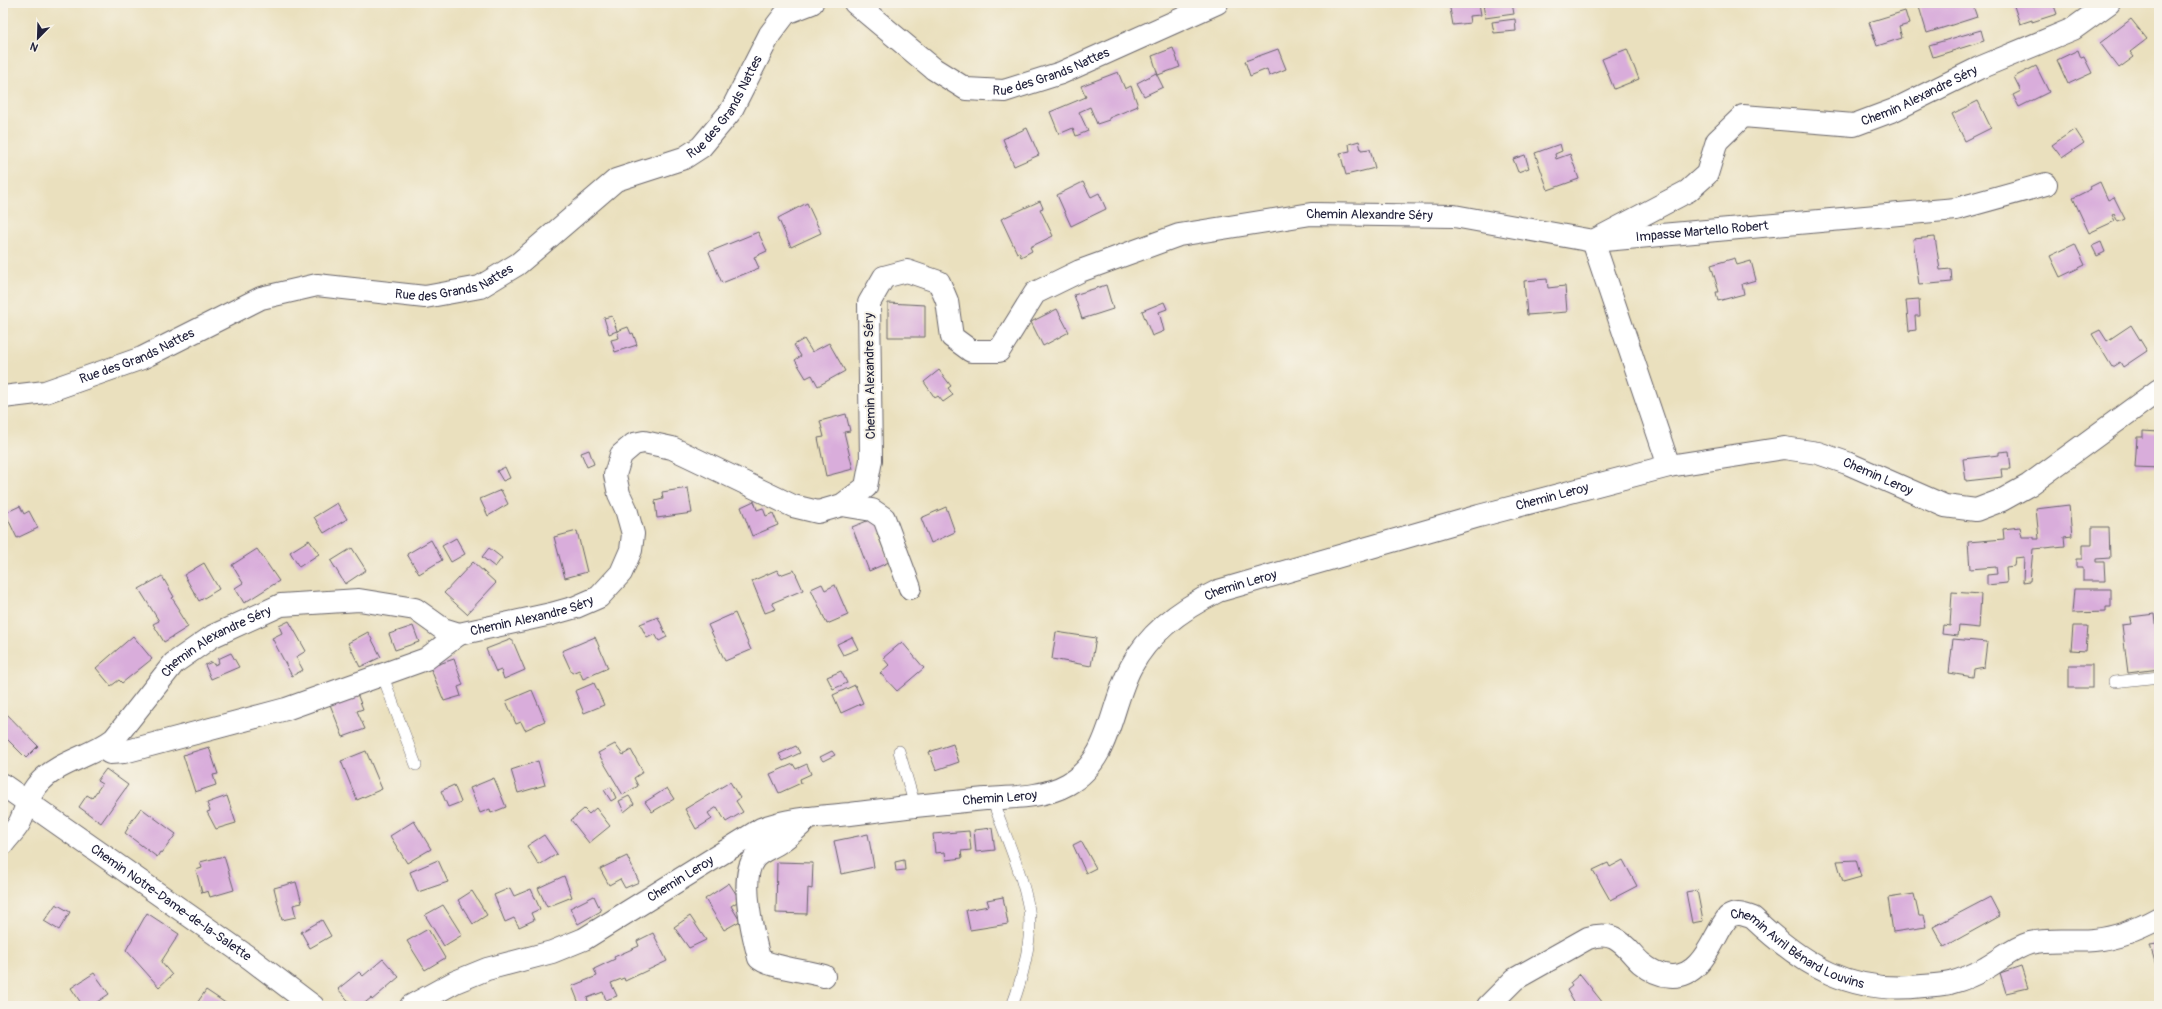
<svg xmlns="http://www.w3.org/2000/svg" width="2162" height="1009" font-family="Pangolin,sans-serif">
  <style>
    .building { fill: #d9addb }
    .lines { fill: none; stroke-linecap: round; stroke-linejoin: round }
    .service-casing { stroke: #686469; stroke-width: 12 }
    .minor-casing { stroke: #686469; stroke-width: 24 }
    .tertiary-casing { stroke: #686469; stroke-width: 24 }
    .service { stroke: #fff; stroke-width: 11 }
    .minor { stroke: #fff; stroke-width: 22 }
    .tertiary { stroke: #fff; stroke-width: 22 }
    .labels { text-anchor: middle; dominant-baseline: central; stroke-width: 4; stroke-linejoin: round; paint-order: stroke }
    .street-label { font-size: 13px; fill: #22223b; stroke: #f7f3e8 }
  </style>
  <rect width="100%" height="100%" fill="#f7f3e8"/>
  <filter id="ink" filterUnits="userSpaceOnUse"><feTurbulence type="fractalNoise" baseFrequency=".025" numOctaves="2"/><feDisplacementMap in="SourceGraphic" scale="8" xChannelSelector="R" yChannelSelector="G"/><feConvolveMatrix kernelMatrix="1 2 1 2 8 2 1 2 1" color-interpolation-filters="sRGB"/></filter>
  <filter id="wash" filterUnits="userSpaceOnUse"><feTurbulence type="fractalNoise" baseFrequency=".012" numOctaves="4" result="noise"/><feDisplacementMap in="SourceGraphic" scale="16" xChannelSelector="R" yChannelSelector="G"/><feGaussianBlur stdDeviation="0.9" result="paint"/><feColorMatrix in="noise" values="0 0 0 0 0 0 0 0 0 0 0 0 0 0 0 0 0 1.4 0 .05"/><feComposite in="paint" operator="in"/></filter>
  <g filter="url(#wash)">
    <rect width="100%" height="100%" fill="#eae0be"/>
    <g id="blocks">
      <!-- building -->
      <g class="building">
        <polygon points="1449,3 1479,3 1481,15 1469,16 1470,23 1453,25"/>
        <polygon points="1483,3 1512,3 1514,14 1485,18"/>
        <polygon points="1933,3 1972,3 1977,17 1927,33 1919,7"/>
        <polygon points="2013,3 2053,3 2057,14 2032,22 2032,20 2020,24"/>
        <polygon points="1905,11 1909,24 1899,27 1902,38 1877,46 1869,22"/>
        <polygon points="1515,19 1516,31 1494,33 1492,22"/>
        <polygon points="2131,19 2147,39 2130,52 2134,57 2119,68 2100,43"/>
        <polygon points="1981,30 1984,41 1933,57 1929,45"/>
        <polygon points="1173,48 1180,67 1158,75 1152,56"/>
        <polygon points="1278,49 1286,69 1269,76 1267,69 1250,76 1245,61"/>
        <polygon points="1627,49 1639,79 1614,89 1602,59"/>
        <polygon points="2078,50 2081,58 2084,57 2092,73 2068,84 2057,60"/>
        <polygon points="2036,66 2049,92 2019,107 2013,95 2021,91 2014,77"/>
        <polygon points="1118,72 1125,89 1131,86 1138,106 1109,118 1109,120 1097,124 1090,107 1079,112 1088,131 1076,136 1073,128 1059,134 1050,112 1086,97 1081,86"/>
        <polygon points="1156,73 1163,87 1144,96 1137,83"/>
        <polygon points="1978,101 1991,128 1965,141 1952,114"/>
        <polygon points="1027,128 1039,155 1014,166 1003,139"/>
        <polygon points="2075,129 2084,143 2062,158 2052,145"/>
        <polygon points="1359,141 1361,150 1370,149 1375,168 1346,175 1340,153 1350,151 1349,144"/>
        <polygon points="1560,144 1562,151 1555,154 1556,159 1570,154 1579,179 1548,190 1535,153"/>
        <polygon points="1525,155 1529,168 1518,172 1513,159"/>
        <polygon points="1083,182 1091,197 1099,193 1106,209 1071,226 1057,195"/>
        <polygon points="2100,182 2108,200 2114,197 2125,219 2118,222 2114,214 2112,215 2115,221 2089,233 2073,198 2091,189 2090,187"/>
        <polygon points="1040,201 1043,208 1040,209 1053,236 1030,247 1032,251 1021,257 1019,252 1017,253 1001,219"/>
        <polygon points="807,203 821,233 791,247 778,218"/>
        <polygon points="758,232 767,251 754,257 759,268 722,283 709,252"/>
        <polygon points="1935,237 1940,270 1951,269 1952,282 1919,285 1913,239"/>
        <polygon points="2101,242 2105,252 2097,256 2092,246"/>
        <polygon points="2075,244 2085,265 2060,277 2050,256"/>
        <polygon points="1735,258 1737,265 1751,261 1756,280 1742,284 1744,294 1718,301 1716,292 1719,292 1711,265"/>
        <polygon points="1547,279 1548,288 1565,286 1567,312 1527,315 1524,281"/>
        <polygon points="1106,285 1113,309 1082,319 1074,295"/>
        <polygon points="1919,299 1920,316 1915,316 1916,330 1909,331 1906,300"/>
        <polygon points="1164,302 1167,309 1159,312 1164,331 1152,336 1142,311"/>
        <polygon points="888,303 925,305 925,337 888,337"/>
        <polygon points="1057,309 1069,332 1043,346 1031,322"/>
        <polygon points="612,316 617,331 628,327 631,334 633,333 637,345 615,352 611,340 619,338 617,331 609,334 604,318"/>
        <polygon points="2131,325 2147,351 2123,367 2120,362 2112,367 2092,334 2100,330 2107,341"/>
        <polygon points="804,339 812,352 829,343 845,371 818,386 812,375 806,378 795,360 801,356 794,345"/>
        <polygon points="939,370 951,386 948,388 953,395 943,402 938,396 935,398 924,382"/>
        <polygon points="846,414 850,431 844,432 853,469 826,476 818,438 824,437 820,421"/>
        <polygon points="2143,431 2159,432 2159,468 2135,467 2137,437 2143,437"/>
        <polygon points="589,450 594,464 587,467 581,453"/>
        <polygon points="2009,451 2011,469 2001,469 2002,477 1966,481 1963,459 1999,455 1999,452"/>
        <polygon points="505,467 510,478 503,481 497,471"/>
        <polygon points="688,488 692,513 657,518 655,501 663,499 662,492"/>
        <polygon points="501,490 508,504 488,516 480,499"/>
        <polygon points="754,501 757,510 763,508 766,516 773,513 778,525 752,536 741,507"/>
        <polygon points="337,503 347,519 324,533 314,517"/>
        <polygon points="2069,505 2072,536 2064,537 2065,546 2033,549 2030,581 2023,582 2024,557 2015,558 2014,566 2006,567 2007,583 1987,585 1987,575 1997,574 1996,567 1970,569 1968,542 2004,539 2003,529 2020,527 2022,537 2034,537 2034,539 2039,539 2036,509"/>
        <polygon points="20,506 24,514 29,511 38,528 17,538 5,513"/>
        <polygon points="946,507 955,532 931,543 921,518"/>
        <polygon points="877,517 883,531 877,533 889,562 869,571 852,527"/>
        <polygon points="2092,527 2109,527 2110,558 2096,559 2096,562 2104,562 2105,581 2083,581 2083,567 2076,567 2076,559 2082,559 2082,545 2092,545"/>
        <polygon points="577,531 587,572 565,578 554,537"/>
        <polygon points="456,538 465,554 451,562 442,546"/>
        <polygon points="309,540 319,554 299,567 290,552"/>
        <polygon points="431,540 442,560 419,574 407,554"/>
        <polygon points="352,548 366,570 345,584 331,561"/>
        <polygon points="489,548 502,558 495,567 482,557"/>
        <polygon points="257,549 279,581 244,603 235,588 243,583 232,565"/>
        <polygon points="473,562 496,583 467,614 444,593"/>
        <polygon points="204,563 219,589 199,601 184,575"/>
        <polygon points="777,570 780,575 794,570 803,590 772,603 776,609 765,613 752,581"/>
        <polygon points="162,576 174,597 172,598 180,610 178,611 188,627 164,642 153,624 159,621 139,589"/>
        <polygon points="822,584 825,590 835,585 848,615 827,624 811,589"/>
        <polygon points="2074,589 2111,589 2111,607 2106,607 2106,612 2072,613"/>
        <polygon points="1952,592 1981,594 1979,628 1959,626 1958,636 1942,634 1943,625 1950,626"/>
        <polygon points="735,613 751,650 725,661 708,625"/>
        <polygon points="2155,614 2157,633 2159,633 2159,669 2128,673 2122,625 2131,624 2130,617"/>
        <polygon points="658,617 667,637 659,641 655,634 647,638 640,624"/>
        <polygon points="289,621 306,651 296,657 303,670 292,676 272,638 282,633 279,626"/>
        <polygon points="413,626 419,642 395,650 389,634"/>
        <polygon points="2073,626 2088,626 2086,651 2071,650"/>
        <polygon points="368,632 381,657 360,667 348,643"/>
        <polygon points="1056,632 1096,638 1091,666 1052,659"/>
        <polygon points="133,636 152,659 122,683 119,680 111,686 96,668"/>
        <polygon points="595,637 608,668 583,679 579,670 572,673 562,651"/>
        <polygon points="852,637 858,649 843,655 837,644"/>
        <polygon points="512,639 525,670 504,679 501,670 496,672 486,649"/>
        <polygon points="1953,639 1987,642 1984,667 1974,669 1973,677 1949,673"/>
        <polygon points="902,642 924,668 897,691 880,673 889,665 883,658"/>
        <polygon points="231,653 239,667 211,679 205,665 212,662 214,665 219,663 218,659"/>
        <polygon points="454,659 463,685 458,687 461,696 444,701 430,667"/>
        <rect x="2069" y="665" width="23" height="23"/>
        <polygon points="841,671 847,683 833,689 827,677"/>
        <polygon points="594,683 604,705 584,713 575,691"/>
        <polygon points="855,685 863,703 841,713 833,695"/>
        <polygon points="532,690 545,721 525,730 521,722 516,724 506,701"/>
        <polygon points="356,691 363,709 357,711 365,729 343,737 329,702"/>
        <polygon points="3,710 38,746 26,758 3,735"/>
        <polygon points="615,744 623,755 631,750 643,772 634,778 638,786 623,795 598,753"/>
        <polygon points="953,744 959,762 936,770 929,752"/>
        <polygon points="796,746 800,753 783,761 779,754"/>
        <polygon points="209,747 218,774 213,775 216,785 195,792 183,755"/>
        <polygon points="366,751 382,789 357,800 341,761"/>
        <polygon points="832,751 835,755 823,761 820,757"/>
        <polygon points="538,761 545,785 518,793 511,770"/>
        <polygon points="793,764 796,769 807,764 811,774 800,779 801,783 779,793 770,774"/>
        <polygon points="106,769 128,785 101,823 79,807 87,795 92,798 102,784 97,781"/>
        <polygon points="494,778 506,807 491,813 490,809 480,813 470,788"/>
        <polygon points="730,782 740,798 736,801 743,812 726,822 717,807 708,813 712,819 696,829 685,809"/>
        <polygon points="454,785 461,802 448,807 441,791"/>
        <polygon points="611,787 616,798 611,801 604,790"/>
        <polygon points="667,788 674,799 652,812 645,802"/>
        <polygon points="227,796 236,823 216,829 207,812 210,811 207,803"/>
        <polygon points="629,796 634,804 624,812 619,801"/>
        <polygon points="141,808 176,834 162,853 160,852 157,857 125,833 128,828 127,827"/>
        <polygon points="596,808 610,826 589,843 571,820 584,809 589,814"/>
        <polygon points="414,821 431,849 407,863 390,836"/>
        <polygon points="992,828 995,850 976,852 974,830"/>
        <polygon points="969,831 971,850 961,851 962,858 946,860 945,852 935,853 933,834"/>
        <polygon points="868,834 874,867 841,874 834,841"/>
        <polygon points="544,835 557,854 539,865 527,846"/>
        <polygon points="1081,841 1096,868 1086,873 1073,845"/>
        <polygon points="224,856 234,890 210,897 208,891 202,893 196,870 202,868 200,862"/>
        <polygon points="627,856 639,882 625,888 620,879 609,885 600,869"/>
        <polygon points="438,860 448,882 418,892 410,872"/>
        <polygon points="904,860 905,870 896,871 895,862"/>
        <polygon points="1623,860 1637,886 1610,900 1593,870 1608,863 1610,867"/>
        <polygon points="1856,860 1861,877 1843,882 1837,861"/>
        <polygon points="777,862 813,863 812,889 808,888 807,914 776,913"/>
        <polygon points="564,876 572,897 547,907 538,888"/>
        <polygon points="296,882 302,903 293,905 296,917 282,920 274,888"/>
        <polygon points="729,883 740,900 731,906 740,921 724,930 705,899"/>
        <polygon points="510,888 514,896 531,889 540,909 531,913 534,920 519,927 514,918 505,922 494,895"/>
        <polygon points="1697,890 1703,921 1692,923 1686,892"/>
        <polygon points="472,891 487,915 473,924 458,900"/>
        <polygon points="1914,894 1919,916 1923,916 1926,927 1893,932 1888,898"/>
        <polygon points="594,896 601,911 578,924 570,908"/>
        <polygon points="1003,897 1008,924 970,930 966,910 989,906 987,900"/>
        <polygon points="1990,897 2000,916 1944,947 1933,927"/>
        <polygon points="56,904 70,912 59,930 44,921"/>
        <polygon points="443,905 462,935 444,946 425,915"/>
        <polygon points="147,913 179,934 161,962 172,975 159,987 126,950"/>
        <polygon points="690,916 706,940 689,948 674,927"/>
        <polygon points="322,920 331,936 310,948 301,932"/>
        <polygon points="428,929 445,958 425,970 407,941"/>
        <polygon points="653,933 667,961 625,981 624,978 611,983 617,996 606,1000 603,992 587,998 590,1006 580,1006 572,986 597,976 594,969 615,959 614,957 639,946 637,941"/>
        <polygon points="2159,939 2159,968 2157,969 2150,945 2157,944"/>
        <polygon points="383,959 399,977 372,1000 371,998 361,1006 353,1006 338,989 359,972 363,976"/>
        <polygon points="2021,966 2028,988 2006,993 2000,973"/>
        <polygon points="94,973 109,994 91,1006 83,1006 71,988"/>
        <polygon points="1580,974 1603,1003 1598,1006 1576,1006 1567,990 1572,986 1570,983"/>
        <polygon points="206,990 227,1004 225,1006 195,1006"/>
      </g>
    </g>
  </g>
  <g filter="url(#ink)">
    <use href="#blocks" fill-opacity="0" stroke="#686469" stroke-width="1"/>
    <g class="lines">
      <defs>
        <g id="service">
          <polyline points="382,674 416,765"/>
          <polyline points="2114,682 2159,677"/>
          <polyline points="899,751 915,806"/>
          <path d="M992 799C1005 835 1022 872 1029 910 1033 938 1022 980 1012 1006"/>
        </g>
        <g id="minor">
          <path id="s1" d="M855 3 934 69 966 89 1004 91 1061 73 1217 3"/>
          <path id="s2" d="M3 397 45 392 142 358 261 298 317 285 425 297 480 287 518 264 616 180 684 158 701 147 731 111 770 34 786 13 812 3"/>
          <path id="s3" d="M1669 466 1593 241 1956 209 2046 184"/>
          <polyline points="842,505 872,510 884,518 910,588"/>
          <polyline points="102,748 110,753 124,752 286,709 426,659 459,634"/>
          <path d="M808 818C799 827 790 835 780 842 772 848 760 851 754 859 739 878 753 935 759 958 768 967 808 971 824 976"/>
          <path id="s4" d="M3 844C8 837 16 830 20 822 27 808 29 792 41 781 61 761 92 756 114 739L174 663 213 636 281 605 359 600 415 609 443 629 459 634 551 614 576 607 599 597 621 573 631 550 633 534 626 509 619 494 615 475 621 455 634 444 644 442 672 448 793 506 818 512 842 505 866 487 871 460 869 303 884 277 907 271 939 282 947 301 952 337 971 351H999L1035 293 1080 271 1179 235 1311 214 1454 216 1593 241 1688 191 1707 174 1717 141 1743 116 1854 125 1894 110 1979 68 2073 29 2109 3"/>
          <path id="s5" d="M1488 1006 1515 979 1588 938C1597 935 1605 934 1614 938 1626 944 1632 955 1641 963 1659 978 1682 982 1698 964 1711 951 1717 931 1728 917 1737 912 1743 914 1753 918 1804 966 1851 995 1923 986 1931 985 1941 985 1950 983 1961 980 1976 974 1986 968 2002 959 2013 948 2030 943 2051 938 2073 942 2094 940 2116 938 2139 929 2159 918"/>
        </g>
        <g id="tertiary">
          <path id="s6" d="M3 785 251 959 313 1006"/>
          <path id="s7" d="M411 1006 455 982 487 969 552 952 584 939 761 829C789 818 820 817 850 814 895 808 940 803 985 799 1013 797 1043 798 1068 784 1111 760 1110 706 1131 667 1150 631 1183 608 1218 591L1479 516 1669 466 1784 448 1818 453 1847 463 1945 506 1976 510 2002 500 2029 485 2159 390"/>
        </g>
      </defs>
      <!-- service casing -->
      <use href="#service" class="service-casing"/>
      <!-- minor casing -->
      <use href="#minor" class="minor-casing"/>
      <!-- tertiary casing -->
      <use href="#tertiary" class="tertiary-casing"/>
      <!-- service -->
      <use href="#service" class="service"/>
      <!-- minor -->
      <use href="#minor" class="minor"/>
      <!-- tertiary -->
      <use href="#tertiary" class="tertiary"/>
    </g>
  </g>
  <g class="labels">
    <!-- street labels -->
    <g class="street-label">
      <text stroke="none"><textPath href="#s1" startOffset="229">Rue des Grands Nattes</textPath></text>
      <text stroke="none"><textPath href="#s4" startOffset="2545">Chemin Alexandre Séry</textPath></text>
      <text stroke="none"><textPath href="#s2" startOffset="812">Rue des Grands Nattes</textPath></text>
      <text stroke="none"><textPath href="#s4" startOffset="1933">Chemin Alexandre Séry</textPath></text>
      <text stroke="none"><textPath href="#s3" startOffset="347">Impasse Martello Robert</textPath></text>
      <text stroke="none"><textPath href="#s2" startOffset="476">Rue des Grands Nattes</textPath></text>
      <text stroke="none"><textPath href="#s2" startOffset="141">Rue des Grands Nattes</textPath></text>
      <text transform="translate(870 376) rotate(-91)">Chemin Alexandre Séry</text>
      <text stroke="none"><textPath href="#s7" startOffset="1643">Chemin Leroy</textPath></text>
      <text stroke="none"><textPath href="#s7" startOffset="1307">Chemin Leroy</textPath></text>
      <text stroke="none"><textPath href="#s7" startOffset="983">Chemin Leroy</textPath></text>
      <text stroke="none"><textPath href="#s4" startOffset="639">Chemin Alexandre Séry</textPath></text>
      <text stroke="none"><textPath href="#s4" startOffset="303">Chemin Alexandre Séry</textPath></text>
      <text stroke="none"><textPath href="#s7" startOffset="636">Chemin Leroy</textPath></text>
      <text stroke="none"><textPath href="#s7" startOffset="300">Chemin Leroy</textPath></text>
      <text stroke="none"><textPath href="#s6" startOffset="205">Chemin Notre-Dame-de-la-Salette</textPath></text>
      <text stroke="none"><textPath href="#s5" startOffset="385">Chemin Avril Bénard Louvins</textPath></text>
    </g>
  </g>
  <!-- margin -->
  <rect width="2162" height="1009" fill="none" stroke="#f7f3e8" stroke-width="16"/>
  <!-- north arrow -->
  <g transform="translate(38 38) rotate(203)" stroke="#f7f3e8" stroke-width="3" paint-order="stroke">
  <path d="M0-3L7 15L0 10L-7 15Z" fill="#22223b"/>
  <text y="-6" font-size="11" font-weight="bold" text-anchor="middle" fill="#22223b">N</text>
  </g>
</svg>
